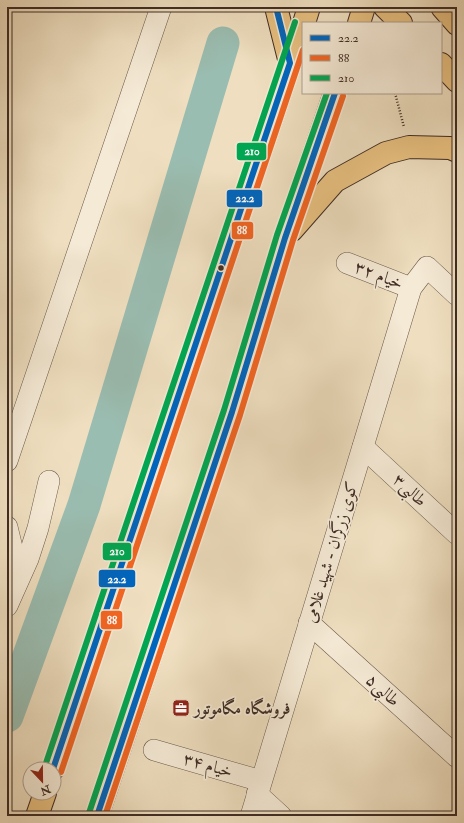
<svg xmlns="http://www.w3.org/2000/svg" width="464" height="823" font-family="'IM FELL Double Pica',Amiri,serif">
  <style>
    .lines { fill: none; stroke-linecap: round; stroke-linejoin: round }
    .river { stroke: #9abdb1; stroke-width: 33 }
    .street-casing { stroke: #6a594c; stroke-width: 22 }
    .primary-casing { stroke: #3e2c25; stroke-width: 24 }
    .path { stroke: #3e2c25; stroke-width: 2.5; stroke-dasharray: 1 2; stroke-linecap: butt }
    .street { stroke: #f5ead6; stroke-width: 21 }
    .primary { stroke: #e8c080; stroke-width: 22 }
    .bus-1-casing { stroke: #f5ead6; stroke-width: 9 }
    .bus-2-casing { stroke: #f5ead6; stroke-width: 9 }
    .bus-3-casing { stroke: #f5ead6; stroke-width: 9 }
    .bus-1 { stroke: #0065bd; stroke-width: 6 }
    .bus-2 { stroke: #f26522; stroke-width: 6 }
    .bus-3 { stroke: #00a651; stroke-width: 6 }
    .bus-dot { fill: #3e2c25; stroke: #f5ead6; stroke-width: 1.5 }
    .labels { text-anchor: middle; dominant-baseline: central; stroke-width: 3.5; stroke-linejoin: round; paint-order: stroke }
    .street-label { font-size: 17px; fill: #3e2c25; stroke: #f5ead6 }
    .poi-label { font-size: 17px; font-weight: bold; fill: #3e2c25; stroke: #f5ead6; text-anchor: start }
    .line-badge { stroke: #f5ead6; stroke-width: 1.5 }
    .badge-label { font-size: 11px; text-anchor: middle; font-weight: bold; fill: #fff }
  </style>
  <rect width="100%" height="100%" fill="#efdfc0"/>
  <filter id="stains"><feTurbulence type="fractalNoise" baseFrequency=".005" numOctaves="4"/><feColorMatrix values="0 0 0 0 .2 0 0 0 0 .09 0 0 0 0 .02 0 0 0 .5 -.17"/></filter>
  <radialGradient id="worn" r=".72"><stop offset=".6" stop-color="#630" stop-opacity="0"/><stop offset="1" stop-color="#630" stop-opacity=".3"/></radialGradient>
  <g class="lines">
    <!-- river -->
    <polyline class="river" points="7,716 84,505 223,43"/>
    <defs>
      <g id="street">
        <polyline points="347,263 411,288"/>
        <polyline points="363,447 457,534"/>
        <polyline points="7,461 161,7"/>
        <polyline points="7,527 14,556 7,573"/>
        <polyline points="7,606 28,559 38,528 49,481"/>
        <polyline points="309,623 457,757"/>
        <polyline points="154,750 261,781"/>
        <polyline points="257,794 281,816"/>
        <polyline points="251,816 411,288 427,267 457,295"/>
      </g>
      <g id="primary">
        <polyline points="276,7 290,63"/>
        <polyline points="385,7 401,23"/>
        <polyline points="442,7 457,24"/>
        <polyline points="304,23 309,7"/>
        <polyline points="359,23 364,7"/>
        <polyline points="441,64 457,81"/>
        <polyline points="292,230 335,181 386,153 409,147 450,148 457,151"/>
        <polyline points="53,769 303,25"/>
        <polyline points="37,816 45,793"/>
        <polyline points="97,816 232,412 285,238 335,93"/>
      </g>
    </defs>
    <!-- street casing -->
    <use href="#street" class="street-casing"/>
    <!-- primary casing -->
    <use href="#primary" class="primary-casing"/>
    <!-- path -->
    <polyline class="path" points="395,93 404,127"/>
    <!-- street -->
    <use href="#street" class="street"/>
    <!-- primary -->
    <use href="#primary" class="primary"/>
    <defs>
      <g id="bus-1">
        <polyline points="53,769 290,63 276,7"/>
        <polyline points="97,816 232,412 285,238 335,93"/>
      </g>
      <g id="bus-2">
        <polyline points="61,772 303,50"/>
        <polyline points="105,816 240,415 293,240 343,96"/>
      </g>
      <g id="bus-3">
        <polyline points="45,766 295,22"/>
        <polyline points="89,813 224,410 277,235 327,93"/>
      </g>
    </defs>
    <!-- bus-1 casing -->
    <use href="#bus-1" class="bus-1-casing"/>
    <!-- bus-2 casing -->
    <use href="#bus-2" class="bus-2-casing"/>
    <!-- bus-3 casing -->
    <use href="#bus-3" class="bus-3-casing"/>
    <!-- bus-1 -->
    <use href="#bus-1" class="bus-1"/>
    <!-- bus-2 -->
    <use href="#bus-2" class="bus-2"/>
    <!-- bus-3 -->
    <use href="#bus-3" class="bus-3"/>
  </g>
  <!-- icons -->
  <defs>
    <symbol id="office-square" viewBox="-11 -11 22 22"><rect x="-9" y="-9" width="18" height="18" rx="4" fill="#8f2418" stroke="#f5ead6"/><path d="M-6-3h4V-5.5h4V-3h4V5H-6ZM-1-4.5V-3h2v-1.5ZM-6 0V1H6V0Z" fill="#fff"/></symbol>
  </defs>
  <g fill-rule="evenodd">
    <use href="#office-square" x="171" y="698" width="20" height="20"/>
  </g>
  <!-- markers -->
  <circle class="bus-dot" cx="221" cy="268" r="3.5"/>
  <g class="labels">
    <!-- street labels -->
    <g class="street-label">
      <text transform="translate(379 275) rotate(21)">خیام ۳۲</text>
      <text transform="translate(410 490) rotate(43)">طالبی۳</text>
      <text transform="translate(331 552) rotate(-73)">کوی زرگران - شهید غلامی</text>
      <text transform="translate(383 690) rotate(42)">طالبی۵</text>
      <text transform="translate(208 765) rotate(16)">خیام ۳۴</text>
    </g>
    <!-- poi labels -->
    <g class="poi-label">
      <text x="194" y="708">فروشگاه مگاموتور</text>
    </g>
  </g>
  <g class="line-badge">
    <rect x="236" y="142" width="31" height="19" rx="4" fill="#00a651"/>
    <rect x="226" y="189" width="37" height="19" rx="4" fill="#0065bd"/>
    <rect x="231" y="221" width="23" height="19" rx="4" fill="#f26522"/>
    <rect x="102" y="542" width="30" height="19" rx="4" fill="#00a651"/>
    <rect x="98" y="569" width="38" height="19" rx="4" fill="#0065bd"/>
    <rect x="100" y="610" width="23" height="20" rx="4" fill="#f26522"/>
  </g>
  <g class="badge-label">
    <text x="252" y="155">210</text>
    <text x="245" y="202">22.2</text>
    <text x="242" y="234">88</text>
    <text x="117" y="555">210</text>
    <text x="117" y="583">22.2</text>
    <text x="112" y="624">88</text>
  </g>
  <!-- margin -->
  <rect width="464" height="823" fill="none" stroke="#efdfc0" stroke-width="24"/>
  <rect x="8" y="8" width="448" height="807" fill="none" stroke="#3e2c25" stroke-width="2"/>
  <rect x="12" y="12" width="440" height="799" fill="none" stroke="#3e2c25"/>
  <!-- legend -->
  <rect x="302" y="22" width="140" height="72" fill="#f5ead6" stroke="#ac9e8f"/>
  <rect x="310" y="35" width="20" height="6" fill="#0065bd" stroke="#ac9e8f"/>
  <text x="338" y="42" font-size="12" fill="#3e2c25">22.2</text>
  <rect x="310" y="55" width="20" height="6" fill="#f26522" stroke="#ac9e8f"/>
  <text x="338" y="62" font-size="12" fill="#3e2c25">88</text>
  <rect x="310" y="75" width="20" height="6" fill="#00a651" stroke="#ac9e8f"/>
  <text x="338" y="82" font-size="12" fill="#3e2c25">210</text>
  <!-- north arrow -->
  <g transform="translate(42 781) rotate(158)"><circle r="19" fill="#f5ead6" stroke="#ac9e8f"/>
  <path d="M0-3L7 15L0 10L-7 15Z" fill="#8f2418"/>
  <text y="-6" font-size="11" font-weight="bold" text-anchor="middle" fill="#3e2c25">N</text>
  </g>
  <rect width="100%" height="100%" filter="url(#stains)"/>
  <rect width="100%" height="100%" fill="url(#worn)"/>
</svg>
